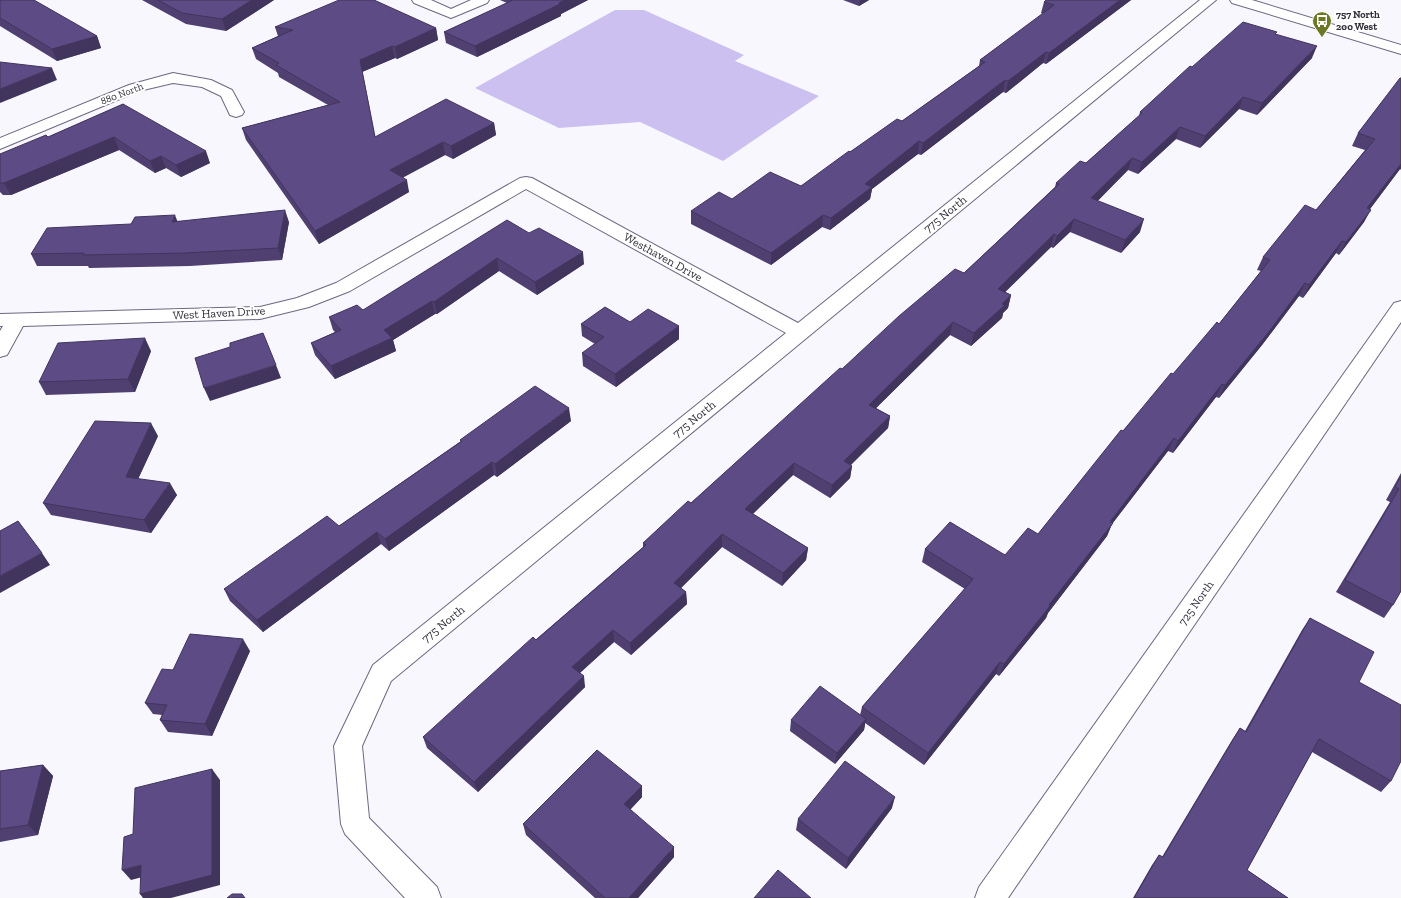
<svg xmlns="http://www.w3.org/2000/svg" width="1401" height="898" font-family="'Zilla Slab',serif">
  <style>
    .green { fill: #ccc0f0 }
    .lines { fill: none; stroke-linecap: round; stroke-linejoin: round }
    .minor-casing { stroke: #6e6780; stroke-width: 2 }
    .minor { fill: #fff; fill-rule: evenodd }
    .wall { fill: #504072 }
    .shaded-wall { fill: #41345d }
    .building { fill: #5d4b85; stroke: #41345d }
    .labels { text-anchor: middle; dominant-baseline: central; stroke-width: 4; stroke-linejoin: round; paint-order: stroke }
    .far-poi-label { font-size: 10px; font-weight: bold; fill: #33303b; stroke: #fff; text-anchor: start }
    .far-street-label { font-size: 10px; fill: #33303b; stroke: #fff }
    .street-label { font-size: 12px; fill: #33303b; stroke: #fff }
  </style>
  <rect width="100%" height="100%" fill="#f8f7fd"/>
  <!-- green -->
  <polygon class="green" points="615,10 644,10 744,55 735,61 819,96 723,161 640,122 559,128 475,88"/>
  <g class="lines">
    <defs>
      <g id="minor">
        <polygon points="412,0 431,0 451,9 471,0 489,0 487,3 451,18 414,3"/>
        <polygon points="1200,0 1216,0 391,681 362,746 369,818 437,887 441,898 405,898 345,834 341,824 334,746 373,665 786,333 526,189 350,291 309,307 260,319 23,326 7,355 0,357 0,331 3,326 0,326 0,314 260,307 297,298 336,283 520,178 526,177 532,178 798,323"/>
        <polygon points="1230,0 1252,0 1401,45 1401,54 1232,3"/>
        <polygon points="173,73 211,80 232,90 244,112 242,115 236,117 230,115 221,96 202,87 173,83 139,91 0,149 0,138 129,85"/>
        <polygon points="1401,301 1401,322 1008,898 975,898 979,887 1394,303"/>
      </g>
    </defs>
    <!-- minor casing -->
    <use href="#minor" class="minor-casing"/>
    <!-- minor -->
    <use href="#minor" class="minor"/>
  </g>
  <!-- wall -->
  <g class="wall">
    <polygon points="0,0 97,36 101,48 57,61 0,26"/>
    <polygon points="142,0 274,0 226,31 186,24"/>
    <polygon points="500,0 588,0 561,14 561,16 477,57 446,43 444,32 507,3"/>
    <polygon points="843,0 869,0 859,6"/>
    <polygon points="1046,0 1131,0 1046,64 1043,63 1006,93 1003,92 921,155 918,154 872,189 870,199 830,230 822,227 771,265 691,224 691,211 732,199 801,186 850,152 902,121 979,66 980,60 1043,14 1041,13 1044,2"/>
    <polygon points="275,27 436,28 438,40 397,59 395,58 362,72 375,137 494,123 496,135 453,159 445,155 403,177 409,192 319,244 246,140 242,128 328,105 279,77 278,73 256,59 252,48 278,36"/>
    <polygon points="1276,34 1312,58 1257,115 1239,109 1200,148 1176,139 1138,174 1128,170 1097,201 1140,232 1121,253 1070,232 1053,248 1051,247 1005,292 1011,295 1008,308 1003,313 1002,318 971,346 950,335 876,408 890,416 888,428 850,465 852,466 850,478 830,498 793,475 753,514 808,548 806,560 782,586 722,547 681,588 686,592 687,604 631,655 614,642 580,673 585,687 478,792 427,748 423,737 643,547 643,543 691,503 842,369 964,273 1055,187 1056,183 1086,163 1139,116 1140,112 1192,67"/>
    <polygon points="1401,78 1401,170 1400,169 1370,209 1364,222 1339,255 1336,253 1303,298 1299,296 1262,345 1219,398 1216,397 1173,453 1168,451 1112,524 1107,536 1048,613 1046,618 999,676 996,674 924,765 865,723 864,730 835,764 790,731 791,720 860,715 862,707 965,589 922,562 925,549 1005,555 1038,534 1123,431 1173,374 1219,324 1261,271 1257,270 1263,257 1316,210 1365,150 1352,146 1358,133"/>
    <polygon points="123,104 210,163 181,177 166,168 155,173 119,150 11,195 3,195 0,192 0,154 48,137"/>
    <polygon points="178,221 289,222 282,260 190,266 89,268 88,266 37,266 31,254"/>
    <polygon points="529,233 584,264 537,295 499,271 437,314 435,314 393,340 396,351 335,379 315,355 311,343 335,332 333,330 329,317 363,310"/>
    <polygon points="630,322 679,326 679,339 616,387 583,366 582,353 595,344 582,336 581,324"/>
    <polygon points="151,351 135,392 46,395 39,382"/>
    <polygon points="571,421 497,477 494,475 389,551 381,544 263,632 230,601 224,589 339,526 461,441 460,440"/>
    <polygon points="158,436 138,479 177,495 151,533 51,515 43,503"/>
    <polygon points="1401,473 1401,591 1393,605 1384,618 1336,592 1390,502 1386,500"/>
    <polygon points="1310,618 1359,682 1391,781 1381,792 1312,752 1247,870 1288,898 1133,898 1152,865 1159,855 1162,857 1232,740 1240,728 1245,731 1302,630"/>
    <polygon points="250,651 212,736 168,732 160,720 162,715 153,714 145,703 173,670"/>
    <polygon points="43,765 53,776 38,835 0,842 0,771"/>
    <polygon points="642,786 642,797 630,810 674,857 638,898 595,898 526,835 523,824"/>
    <polygon points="892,808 846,869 796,830 798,819"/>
  </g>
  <!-- shaded-wall -->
  <g class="shaded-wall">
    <polygon points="252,0 274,0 226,31 222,19"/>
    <polygon points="565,0 588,0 561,14 561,16 477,57 475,46"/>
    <polygon points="860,0 869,0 859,6"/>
    <polygon points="1120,0 1131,0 1046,64 1049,53"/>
    <polygon points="436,28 438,40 397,59 395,47"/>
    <polygon points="97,36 101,48 57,61 52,49"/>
    <polygon points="392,46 395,58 362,72 378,149 360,60"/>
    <polygon points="1317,46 1312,58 1257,115 1262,103"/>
    <polygon points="1046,52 1043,63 1006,93 1008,81"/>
    <polygon points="52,68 57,80 0,103 0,89"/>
    <polygon points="1005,80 1003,92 921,155 923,143"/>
    <polygon points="1243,97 1239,109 1200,148 1205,136"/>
    <polygon points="494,123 496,135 453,159 451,146"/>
    <polygon points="1180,127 1176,139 1138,174 1142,162"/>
    <polygon points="114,137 119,150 11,195 4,183"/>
    <polygon points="919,141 918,154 872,189 870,199 830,230 831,218 865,184"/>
    <polygon points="443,142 445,155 393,183 390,170"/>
    <polygon points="206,151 210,163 181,177 176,165"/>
    <polygon points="161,156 166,168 155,173 150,161"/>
    <polygon points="1132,158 1128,170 1088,211 1091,198"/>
    <polygon points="1401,164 1401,168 1400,169 1361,221 1367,208"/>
    <polygon points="407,180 409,192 319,244 315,231"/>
    <polygon points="285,210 289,222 282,260 278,248"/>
    <polygon points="1371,210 1364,222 1339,255 1346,242"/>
    <polygon points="175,215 180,228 172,222"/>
    <polygon points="823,215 822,227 771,265 771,253"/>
    <polygon points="1074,219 1070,232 1053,248 1057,236"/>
    <polygon points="1144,219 1140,232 1121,253 1125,240"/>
    <polygon points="1054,234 1051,247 995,302 998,289"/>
    <polygon points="1342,241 1336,253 1303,298 1309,285"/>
    <polygon points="583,252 584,264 537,295 535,282"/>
    <polygon points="497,258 499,271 437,314 434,302"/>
    <polygon points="1305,283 1299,296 1262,345 1219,398 1225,385"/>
    <polygon points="1011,295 1008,308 1003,313 1002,318 971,346 974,333 1002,304"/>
    <polygon points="432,301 435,314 393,340 396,351 335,379 331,366 384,330"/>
    <polygon points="953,322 950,335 867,417 869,405"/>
    <polygon points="679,326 679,339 616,387 615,374"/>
    <polygon points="145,338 151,351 135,392 128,379"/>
    <polygon points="276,365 281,378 210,401 204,388"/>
    <polygon points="1222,384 1216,397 1173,453 1178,441"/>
    <polygon points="569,408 571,421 497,477 495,464"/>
    <polygon points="890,416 888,428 842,474 844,461"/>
    <polygon points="151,423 158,436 133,490 126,477"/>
    <polygon points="1174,438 1168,451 1112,524 1107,536 1048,613 1046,618 999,676 1004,664 1110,522"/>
    <polygon points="492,462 494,475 389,551 385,539"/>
    <polygon points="794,463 793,475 745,521 745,509"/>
    <polygon points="852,466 850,478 830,498 832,485"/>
    <polygon points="170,483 177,495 151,533 144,520"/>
    <polygon points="377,532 381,544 263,632 257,620"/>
    <polygon points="722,534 722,547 674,595 674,583"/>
    <polygon points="808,548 806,560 782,586 783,573"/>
    <polygon points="42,553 50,565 0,593 0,576"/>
    <polygon points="686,592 687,604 631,655 630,643"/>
    <polygon points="613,630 614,642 574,678 572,667"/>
    <polygon points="243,639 250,651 212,736 205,724"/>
    <polygon points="1000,662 996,674 924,765 928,753"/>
    <polygon points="584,676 585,687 478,792 474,782"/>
    <polygon points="866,719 864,730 835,764 837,753"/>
    <polygon points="43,765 53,776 38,835 28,825"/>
    <polygon points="212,769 220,780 220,885 171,898 143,898 140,894"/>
    <polygon points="642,786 642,797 625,815 624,804"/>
    <polygon points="895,797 892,808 846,869 848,858"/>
    <polygon points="674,847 674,857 638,898 629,898"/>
    <polygon points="141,865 150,875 131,880 122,870"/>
  </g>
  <!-- building -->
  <g class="building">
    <polygon points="0,0 34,0 97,36 52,49 0,18"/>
    <polygon points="158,0 252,0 222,19 182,13"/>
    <polygon points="339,0 374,0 436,28 395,47 392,46 360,60 375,137 446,99 494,123 451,146 443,142 390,170 407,180 315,231 242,128 340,102 276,65 279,63 252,48 293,30 275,27"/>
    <polygon points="513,0 565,0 559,3 560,4 475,46 444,32"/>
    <polygon points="1046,0 1120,0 1049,53 1046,52 1008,81 1005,80 923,143 919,141 865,184 872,187 831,218 823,215 771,253 691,211 719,192 732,199 770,172 801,186 849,151 850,152 897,119 902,121 985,62 980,60 1054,5 1044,2"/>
    <polygon points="1243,22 1277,32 1275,34 1317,46 1262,103 1243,97 1205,136 1180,127 1142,162 1132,158 1091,198 1144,219 1125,240 1074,219 1057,236 1054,234 998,289 1011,295 1002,304 1005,305 974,333 953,322 869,405 890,416 844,461 852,466 832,485 794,463 745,509 808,548 783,573 722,534 674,583 686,592 630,643 613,630 572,667 584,676 474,782 423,737 533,637 536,640 646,545 643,543 688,501 691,503 840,368 842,369 899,316 955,269 964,273 1059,184 1056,183 1080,161 1086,163 1142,113 1140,112 1190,66 1192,67"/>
    <polygon points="0,62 52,68 0,89"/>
    <polygon points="1400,78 1401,78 1401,164 1367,208 1371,210 1346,242 1342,241 1309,285 1305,283 1268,333 1225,385 1222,384 1178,441 1174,438 1110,522 1113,523 1049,605 1050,606 1004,664 1000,662 928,753 862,707 973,579 925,549 950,522 1005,555 1028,528 1038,534 1121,430 1123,431 1171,373 1173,374 1217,322 1219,324 1270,260 1263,257 1305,205 1316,210 1375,139 1358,133"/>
    <polygon points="123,104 206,151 176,165 161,156 150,161 114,137 4,183 0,183 0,154 46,135 48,137"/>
    <polygon points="285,210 278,248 185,253 83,255 84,253 31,254 47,228 131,224 135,217 175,215 172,222"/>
    <polygon points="507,220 529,233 539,228 583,252 535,282 497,258 434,302 432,301 384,330 392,338 331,366 311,343 341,330 329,317 357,305 363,310"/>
    <polygon points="605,307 630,322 648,309 679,326 615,374 582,353 604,337 581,324"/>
    <polygon points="263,333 276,365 204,388 195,358 230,347 230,343"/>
    <polygon points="145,338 128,379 39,382 58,343"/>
    <polygon points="535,386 569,408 495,464 492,462 385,539 377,532 257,620 224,589 327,516 339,526 462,441 460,440"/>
    <polygon points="95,421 151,423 126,477 170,483 144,520 43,503"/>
    <polygon points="1401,476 1401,591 1393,605 1345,580 1399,489 1395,487"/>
    <polygon points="18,521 42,553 0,576 0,531"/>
    <polygon points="1310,618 1374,652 1359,682 1401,705 1401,761 1391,781 1319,739 1247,870 1288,898 1134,898 1159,855 1163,857 1240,728 1246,732"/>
    <polygon points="190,634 243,639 205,724 160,720 167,705 145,703 162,669 173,670"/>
    <polygon points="820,686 866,719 837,753 791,720"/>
    <polygon points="597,750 642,786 624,804 674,847 629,898 605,898 523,824"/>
    <polygon points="845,761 895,797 848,858 798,819"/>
    <polygon points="43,765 28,825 0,829 0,771"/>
    <polygon points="212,769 212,875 140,894 141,865 122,870 124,837 133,834 135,788"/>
    <polygon points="778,870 811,898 754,898"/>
    <polygon points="232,894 242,894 245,898 227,898"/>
  </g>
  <!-- icons -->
  <defs>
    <symbol id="bus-pin" viewBox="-11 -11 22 30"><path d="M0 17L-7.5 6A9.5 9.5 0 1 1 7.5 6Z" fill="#6c7823" stroke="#fff"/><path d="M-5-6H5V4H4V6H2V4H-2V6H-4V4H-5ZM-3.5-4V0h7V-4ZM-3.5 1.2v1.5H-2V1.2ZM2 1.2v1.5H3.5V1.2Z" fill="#fff"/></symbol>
  </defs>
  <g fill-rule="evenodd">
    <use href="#bus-pin" x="1311" y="10" width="22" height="30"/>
  </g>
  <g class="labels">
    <!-- far-poi labels -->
    <g class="far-poi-label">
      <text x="1336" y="15">757 North<tspan x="1336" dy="12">200 West</tspan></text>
    </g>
    <!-- far-street labels -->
    <g class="far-street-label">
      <text transform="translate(122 94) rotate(-21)">880 North</text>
    </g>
    <!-- street labels -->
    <g class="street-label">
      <text transform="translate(945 214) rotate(-39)">775 North</text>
      <text transform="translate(663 257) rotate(29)">Westhaven Drive</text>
      <text transform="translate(219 313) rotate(-3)">West Haven Drive</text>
      <text transform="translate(694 419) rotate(-39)">775 North</text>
      <text transform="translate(1196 603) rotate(-55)">725 North</text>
      <text transform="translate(443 624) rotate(-39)">775 North</text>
    </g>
  </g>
</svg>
